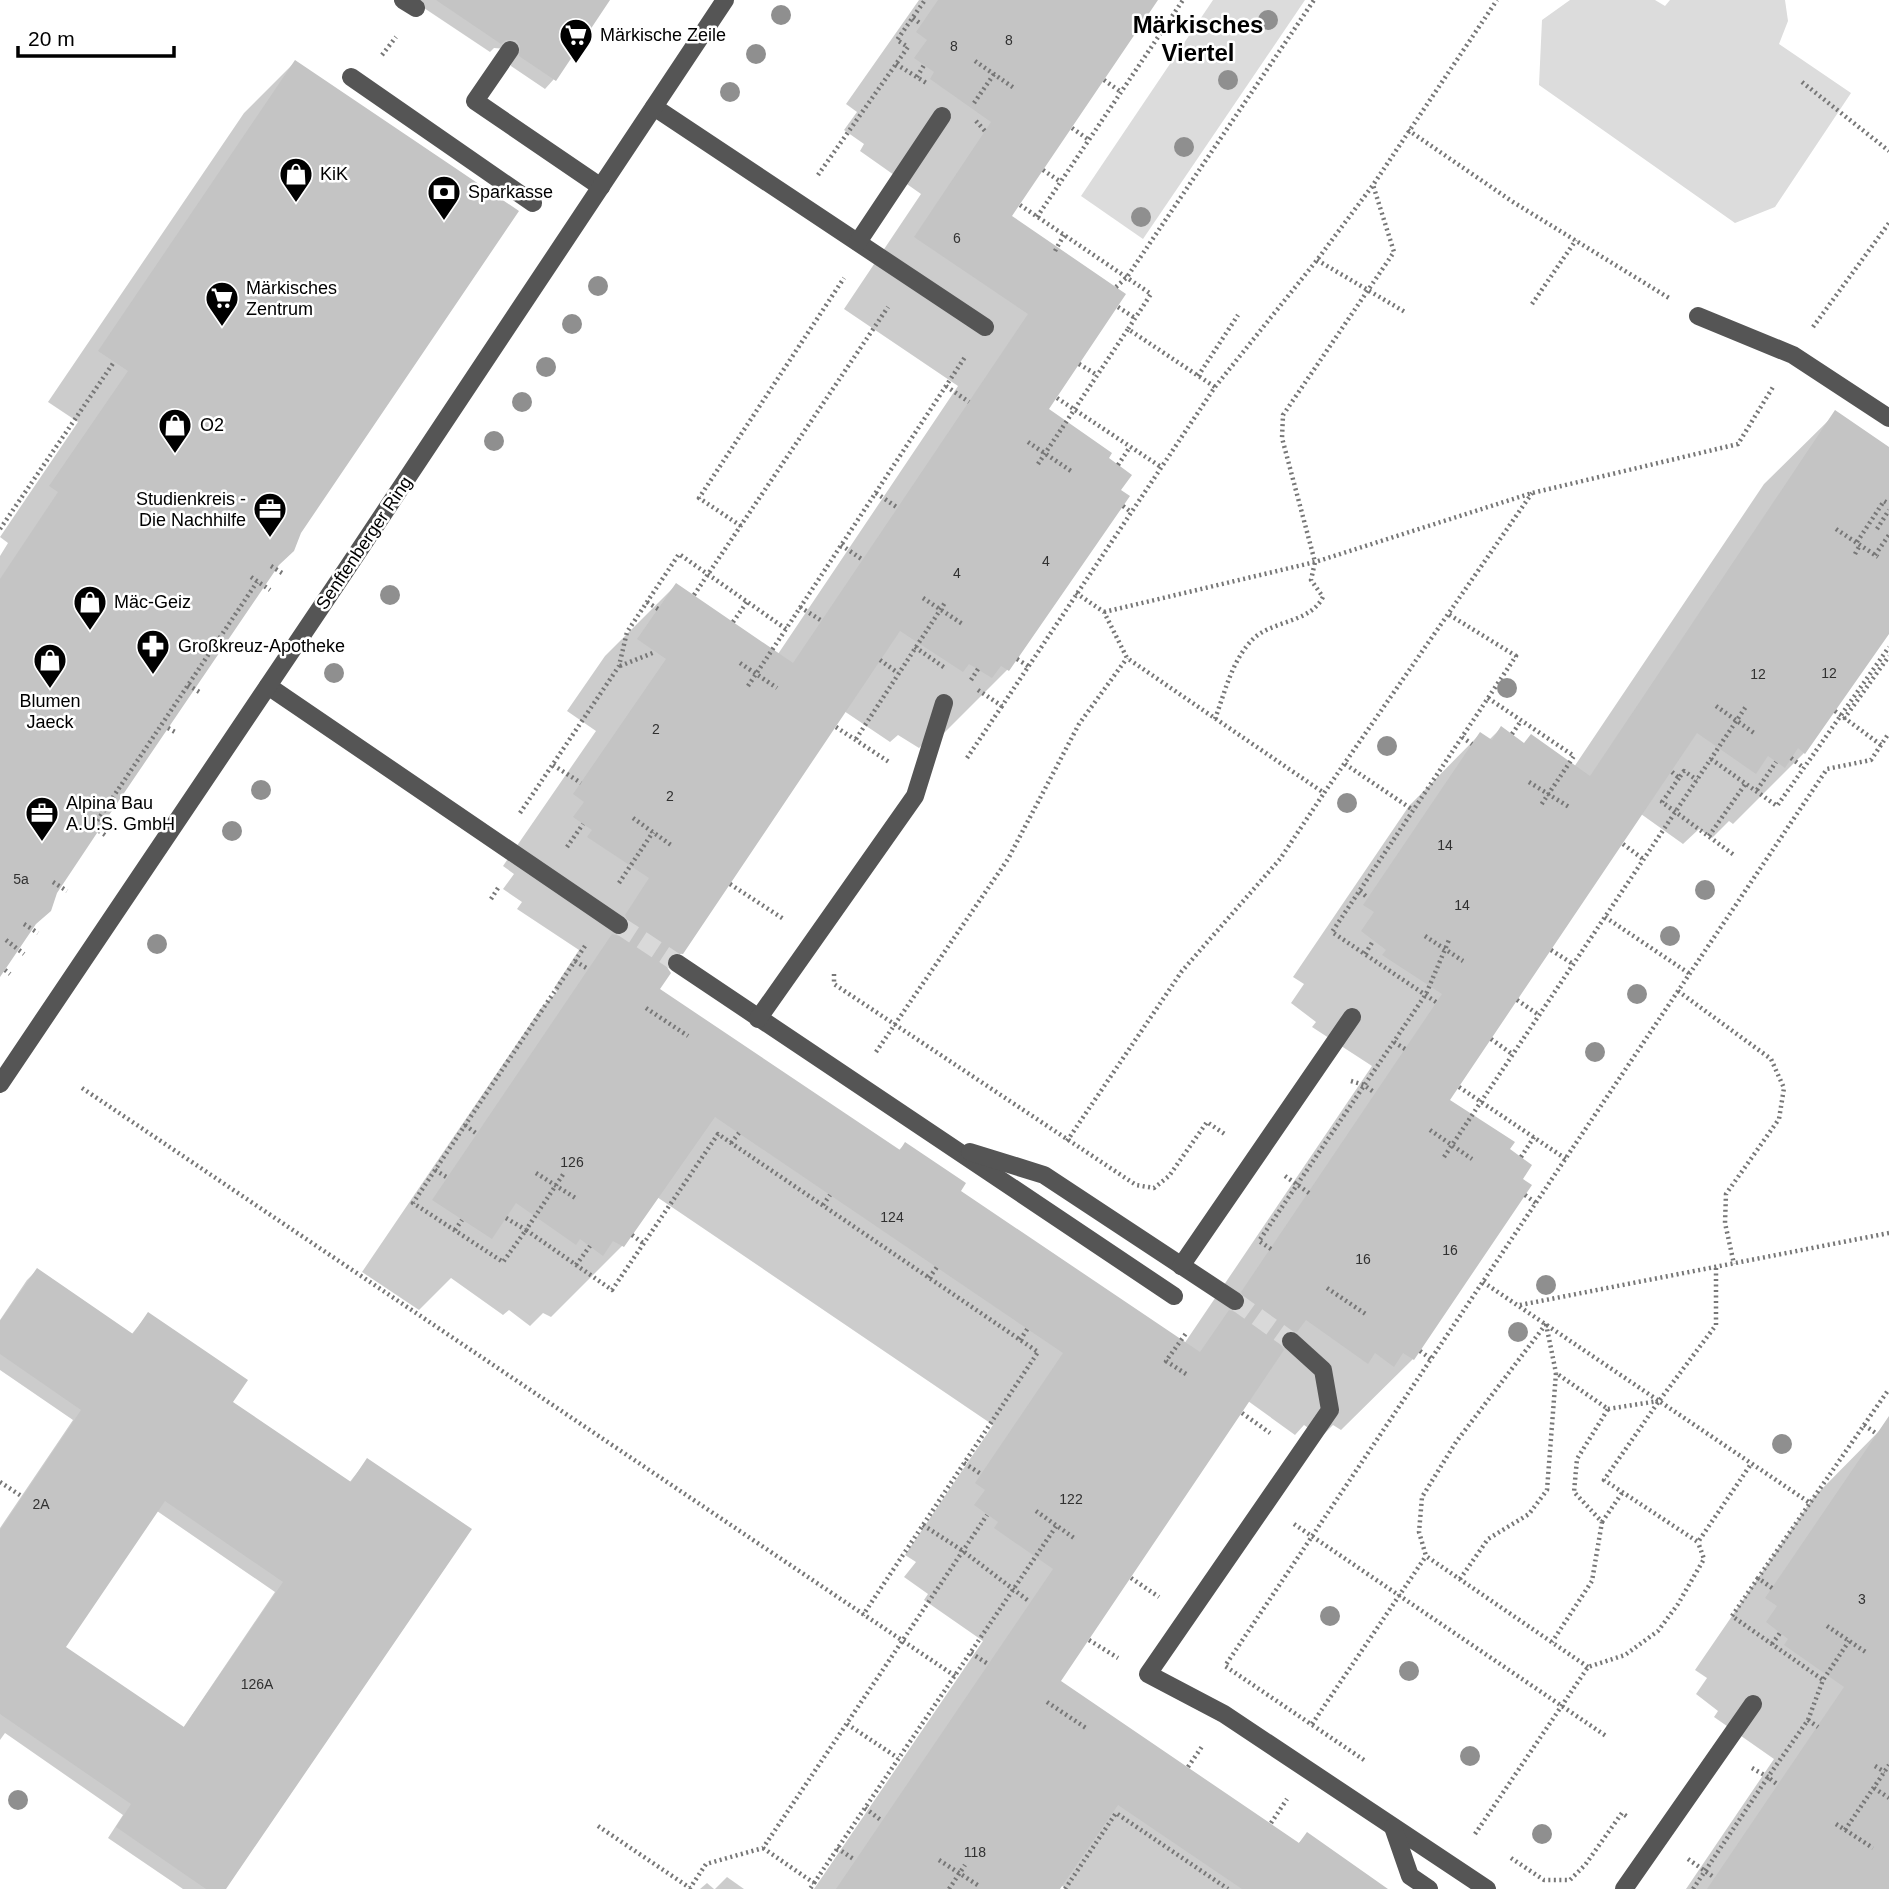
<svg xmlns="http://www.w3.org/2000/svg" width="1889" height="1889" font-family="Arial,sans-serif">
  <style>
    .green { fill: #dcdcdc }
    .shadow { fill: #0003; fill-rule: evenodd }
    .building { fill: #c4c4c4; fill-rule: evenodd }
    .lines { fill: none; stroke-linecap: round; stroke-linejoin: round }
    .minor-tunnel { stroke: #d9d9d9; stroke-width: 18; stroke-dasharray: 18 9; stroke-linecap: butt }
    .path { stroke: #777; stroke-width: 4.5; stroke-dasharray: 2 3.5; stroke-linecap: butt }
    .minor { stroke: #555; stroke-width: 18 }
    .tree { fill: #8f8f8f }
    .labels { text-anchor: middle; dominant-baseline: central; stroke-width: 5; stroke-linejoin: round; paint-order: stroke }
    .number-label { font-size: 14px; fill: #313131 }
    .poi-label { font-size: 18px; fill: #000; stroke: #fff; text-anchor: start }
    .street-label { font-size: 18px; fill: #000; stroke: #fff }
    .district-label { font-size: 24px; font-weight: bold; fill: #000; stroke: #fff }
  </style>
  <rect width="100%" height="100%" fill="#fff"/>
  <!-- green -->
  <g class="green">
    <polygon points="1213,0 1305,0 1143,239 1081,196"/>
    <polygon points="1570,0 1655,0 1665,6 1670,0 1785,0 1788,21 1779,44 1851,93 1775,207 1735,223 1539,85 1542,20"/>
  </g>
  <!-- shadow -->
  <g class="shadow">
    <polygon points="412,0 608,0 554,79 545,89 511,66 512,56 506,49 494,48 490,52"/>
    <polygon points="919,0 1156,0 1010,217 1047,410 1007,670 936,741 930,737 919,748 898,735 890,742 844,711 682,952 666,969 658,989 898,1151 905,1144 958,1191 1184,1344 1372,1066 1312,1027 1316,1022 1291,1003 1304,984 1293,977 1409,806 1480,734 1489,740 1501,728 1523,744 1574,767 1764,484 1836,413 1889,512 1889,631 1804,753 1733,824 1729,821 1712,838 1699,829 1683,844 1641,814 1448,1100 1413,1359 1341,1430 1333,1425 1321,1437 1304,1425 1295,1435 1248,1401 1059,1681 1298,1844 1307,1834 1364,1889 1066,1889 1061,1885 1058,1889 814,1889 983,1641 924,1600 928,1594 904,1577 916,1562 905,1555 993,1425 657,1197 622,1246 551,1317 543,1313 530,1326 509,1310 503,1315 451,1278 419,1310 362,1272 541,1008 557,992 554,988 579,950 517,909 522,902 503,889 514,874 503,866 596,731 567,711 605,656 676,585 778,654 958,386 844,309 921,194 860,151 864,144 844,130 857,112 846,104"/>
    <polygon points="295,62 274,568 0,974 0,556 8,543 0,537 78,422 48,402 244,113"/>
    <path d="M37 1270 131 1335 148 1314 230 1403 349 1483 367 1460 224 1889H183L108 1838 123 1815 5 1733 0 1740V1528L73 1420 0 1370V1320L27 1280ZM157 1511 275 1592 183 1728 64 1647Z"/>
    <polygon points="1884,1426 1889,1430 1889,1889 1686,1889 1774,1759 1714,1717 1718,1711 1696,1694 1707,1678 1695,1670 1813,1498"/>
    <polygon points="727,1877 744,1889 715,1889"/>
    <polygon points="707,1883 714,1889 700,1889"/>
  </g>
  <!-- building -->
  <g class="building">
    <polygon points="436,0 610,0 556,81 519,56 520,46 516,40 506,40 501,44"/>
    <polygon points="938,0 1158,0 1012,216 1126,294 1049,409 1112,453 1109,458 1132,475 1121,490 1130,496 1009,671 1001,666 992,678 969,664 963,672 900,631 683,954 673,953 667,957 667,967 671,973 660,989 900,1150 905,1142 966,1183 961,1191 1200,1352 1229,1310 1235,1312 1244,1308 1246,1301 1241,1292 1442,994 1382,955 1386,950 1361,931 1374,912 1363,905 1480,732 1492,740 1501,726 1524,743 1531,734 1590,776 1835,410 1889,447 1889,634 1805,754 1798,748 1785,768 1768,756 1756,774 1697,733 1450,1100 1515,1142 1510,1149 1532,1165 1523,1179 1532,1185 1414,1360 1403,1353 1394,1367 1375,1353 1368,1364 1306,1320 1297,1332 1288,1330 1283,1333 1280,1344 1284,1350 1061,1681 1299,1843 1307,1832 1388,1889 1242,1889 1118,1805 1060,1889 836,1889 1053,1569 994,1528 998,1522 974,1505 985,1490 975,1483 1063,1353 715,1117 624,1247 613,1241 603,1256 580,1239 576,1245 516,1203 492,1239 432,1200 612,934 619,936 628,932 630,925 625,915 649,878 587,837 592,830 573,817 584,802 573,794 666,659 637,639 676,583 793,663 1028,314 914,237 991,122 930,79 934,72 914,58 927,40 916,32"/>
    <polygon points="295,60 519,211 301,533 294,551 279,565 103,824 57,893 51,911 36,924 0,977 0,579 58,492 49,486 128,371 98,351"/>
    <path d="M37 1268 133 1334 148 1312 248 1380 233 1402 351 1482 367 1458 472 1529 226 1889H206L116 1827 131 1804 0 1714V1530L81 1410 0 1354V1321ZM165 1501 283 1582 184 1727 66 1647Z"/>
    <polygon points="1889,1416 1889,1889 1707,1889 1844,1687 1784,1645 1788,1639 1766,1622 1777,1606 1765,1598"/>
  </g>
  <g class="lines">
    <!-- minor-tunnel -->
    <g class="minor-tunnel">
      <polyline points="619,925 677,963"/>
      <polyline points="1235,1301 1291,1341"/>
    </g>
    <!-- path -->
    <g class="path">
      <polyline points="913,18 921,24"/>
      <polyline points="382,55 396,37"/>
      <polyline points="975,61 1014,88"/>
      <polyline points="896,64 928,84"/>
      <polyline points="917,77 924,65"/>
      <polyline points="1104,80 1121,92"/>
      <polyline points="1802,82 1889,151"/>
      <polyline points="974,103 994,74"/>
      <polyline points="976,121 985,131"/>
      <polyline points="1072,128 1089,140"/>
      <polyline points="1408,130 1513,202 1669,298"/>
      <polyline points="1043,170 1061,182"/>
      <polyline points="818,175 908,47 897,40 925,0"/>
      <polyline points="1020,205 1151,294 1128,329 1215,387"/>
      <polyline points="1037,217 1183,0"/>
      <polyline points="1055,251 1064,235"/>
      <polyline points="1317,260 1405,312"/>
      <polyline points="1116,287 1127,277 1314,0"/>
      <polyline points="1532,304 1576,240"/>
      <polyline points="1118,307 1135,318"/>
      <polyline points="1813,327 1889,223"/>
      <polyline points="1079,364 1097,375"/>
      <polyline points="1198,376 1238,315"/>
      <polyline points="946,386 969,402"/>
      <polyline points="1057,398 1161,467"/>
      <polyline points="1028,442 1071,471"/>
      <polyline points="1038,464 1128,329"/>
      <polyline points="1118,465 1130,447"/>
      <polyline points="876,493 898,508"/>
      <polyline points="1123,506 1131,512"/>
      <polyline points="741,526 699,498 844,278"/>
      <polyline points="0,529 114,362"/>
      <polyline points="1836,529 1878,557"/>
      <polyline points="1877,529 1889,510"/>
      <polyline points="1857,542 1884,501 1889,504"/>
      <polyline points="841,545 863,560"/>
      <polyline points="1855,554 1860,545"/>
      <polyline points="1875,555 1889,535"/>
      <polyline points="271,566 282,573"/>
      <polyline points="251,577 270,590"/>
      <polyline points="1076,593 1104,612 1127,658 1324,793 1532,493"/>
      <polyline points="694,595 888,307"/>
      <polyline points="923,598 964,625"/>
      <polyline points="647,602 658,609"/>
      <polyline points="800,607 822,621"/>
      <polyline points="1104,612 1315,562 1532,493 1738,444 1773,387"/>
      <polyline points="733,622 747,602"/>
      <polyline points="915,647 945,668"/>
      <polyline points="1017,659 1028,666"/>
      <polyline points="880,660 898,673"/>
      <polyline points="740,663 777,688"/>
      <polyline points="620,666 655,652"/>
      <polyline points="971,680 978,669"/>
      <polyline points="188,685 201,693"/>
      <polyline points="748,686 786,629"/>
      <polyline points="978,690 1002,706 1215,387 1317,260 1373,185 1497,0"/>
      <polyline points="1488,698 1574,756 1541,805"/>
      <polyline points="1716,706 1754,733"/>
      <polyline points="1835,711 1881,745"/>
      <path d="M1215 719C1225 692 1232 660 1253 639 1273 620 1310 623 1323 597L1311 580 1315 562 1282 438 1283 415 1394 252 1373 185"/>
      <polyline points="1844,719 1889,656"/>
      <polyline points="836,727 889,762"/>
      <polyline points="168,728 175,732"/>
      <polyline points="1512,734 1521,721"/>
      <polyline points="1462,737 1472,744"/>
      <polyline points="856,739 946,601"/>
      <polyline points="967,758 1002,706"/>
      <polyline points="1791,758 1804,768"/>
      <polyline points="1711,759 1777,806 1889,647"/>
      <polyline points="1345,764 1413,810"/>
      <polyline points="553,765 581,783"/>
      <polyline points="1672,772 1679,778 1684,771 1697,780"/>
      <polyline points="1679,778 1662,802 1734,855"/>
      <polyline points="1529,782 1569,807"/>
      <polyline points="1757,790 1776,762"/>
      <polyline points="520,813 619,666 627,632 679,554 786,629 965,357"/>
      <polyline points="633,818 671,845"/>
      <polyline points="105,835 93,827 257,582"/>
      <polyline points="1709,836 1746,783"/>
      <polyline points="1623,844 1643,859"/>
      <polyline points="567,847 583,824"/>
      <polyline points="53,882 67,891"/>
      <polyline points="619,883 653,832"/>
      <polyline points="730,884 785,920"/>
      <polyline points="1360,891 1368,898"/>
      <polyline points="491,899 498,888"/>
      <polyline points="1605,917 1690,974"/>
      <polyline points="24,924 38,933"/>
      <polyline points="1425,936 1463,961"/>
      <polyline points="6,940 24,954"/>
      <polyline points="585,946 413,1203 503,1262 526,1230 612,1290 718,1134 1038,1352 863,1615"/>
      <polyline points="1551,950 1573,964"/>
      <polyline points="1365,954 1373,941"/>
      <polyline points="575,961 588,969"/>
      <polyline points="5,970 10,974"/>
      <polyline points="834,974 834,984 1136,1185 1154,1188 1169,1176 1207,1122 1226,1135"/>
      <polyline points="1678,991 1771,1059 1784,1088 1779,1119 1726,1194 1725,1223 1734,1264"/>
      <polyline points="1517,1000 1539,1015"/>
      <polyline points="1436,1002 1332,932 1516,656 1448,614"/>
      <polyline points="646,1008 688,1036"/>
      <polyline points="1491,1039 1512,1054"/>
      <polyline points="1394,1042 1405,1049"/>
      <polyline points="876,1052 1008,859 1079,724 1127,658"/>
      <polyline points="1351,1081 1364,1085 1375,1093"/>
      <polyline points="1459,1087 1566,1159"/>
      <polyline points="82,1088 955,1676"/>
      <polyline points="465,1125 477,1134"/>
      <polyline points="1430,1130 1472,1159"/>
      <polyline points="1067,1141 1182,971 1280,859 1324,793"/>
      <polyline points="731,1143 739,1133"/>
      <polyline points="1444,1157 1747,705"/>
      <polyline points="1521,1157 1534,1137"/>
      <polyline points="435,1170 448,1178"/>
      <polyline points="536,1173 577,1199"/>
      <polyline points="1285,1176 1309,1193"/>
      <polyline points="1525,1195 1536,1203"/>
      <polyline points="823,1205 830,1195"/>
      <polyline points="506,1218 526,1230 564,1173"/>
      <polyline points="455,1230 462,1220"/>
      <polyline points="632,1235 643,1243"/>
      <polyline points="1271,1249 1259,1241 1426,994 1449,940"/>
      <polyline points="576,1265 590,1246"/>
      <polyline points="1716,1268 1716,1325 1659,1401 1604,1480 1698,1542 1751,1464"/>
      <polyline points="929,1278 937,1267"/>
      <polyline points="1483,1282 1810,1503"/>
      <polyline points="1327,1288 1367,1315"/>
      <polyline points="1520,1305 1889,1233"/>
      <polyline points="1546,1324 1456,1442 1422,1497 1419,1532 1426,1556 1588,1667"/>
      <polyline points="1546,1324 1556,1373"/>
      <polyline points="1020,1340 1028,1328"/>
      <polyline points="1420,1351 1431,1359"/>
      <polyline points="1186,1374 1166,1361 1187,1332"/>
      <polyline points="1608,1409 1658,1401"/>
      <polyline points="1242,1413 1270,1433"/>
      <polyline points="1864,1425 1889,1389"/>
      <polyline points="964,1463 981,1474"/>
      <polyline points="0,1482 23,1497"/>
      <polyline points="1036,1511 1074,1538"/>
      <polyline points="1602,1522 1622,1493"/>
      <polyline points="1294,1524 1606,1736"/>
      <polyline points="923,1525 963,1551 1030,1602"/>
      <polyline points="1131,1578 1159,1597"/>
      <polyline points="1758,1578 1732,1616 1823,1680"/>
      <polyline points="1460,1579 1488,1539 1529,1514 1547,1490 1556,1373 1608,1409 1577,1459 1574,1492 1602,1522 1592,1581 1552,1642"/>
      <polyline points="1772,1588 1758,1578 1864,1425 1877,1434"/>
      <polyline points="1827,1626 1867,1653"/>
      <polyline points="1089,1640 1118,1658"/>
      <polyline points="1772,1644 1780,1633"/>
      <polyline points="971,1653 988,1664"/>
      <polyline points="1047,1702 1086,1728"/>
      <polyline points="1808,1720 1823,1680 1849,1641"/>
      <polyline points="847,1724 898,1758"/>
      <polyline points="1312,1724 1426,1556"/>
      <polyline points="1364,1760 1225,1666 1827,769 1871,760 1889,733"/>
      <polyline points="1875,1766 1885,1772"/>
      <polyline points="1188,1767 1203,1745"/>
      <polyline points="1752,1768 1768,1777 1808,1720 1818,1727"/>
      <polyline points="1874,1788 1889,1798"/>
      <polyline points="865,1808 882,1821"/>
      <polyline points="1271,1823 1287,1799"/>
      <polyline points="1836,1824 1873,1848"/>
      <polyline points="598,1826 690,1888 706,1864 763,1848 987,1515"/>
      <polyline points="1845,1830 1889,1765"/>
      <polyline points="1475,1834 1588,1667 1625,1655 1658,1631 1678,1604 1704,1559 1698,1542"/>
      <polyline points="763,1848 814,1883 810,1889"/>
      <polyline points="837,1848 855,1860"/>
      <polyline points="1511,1858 1544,1880 1570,1880 1585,1865 1622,1813 1629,1818"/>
      <polyline points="1688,1859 1715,1878"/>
      <polyline points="939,1860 979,1886"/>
      <polyline points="814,1883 1057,1525"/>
      <polyline points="949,1889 965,1865"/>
      <polyline points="1065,1889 1116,1813 1228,1889"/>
      <polyline points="1693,1889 1768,1777 1778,1785"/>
    </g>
    <!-- minor -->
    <g class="minor">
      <polyline points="403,0 416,8"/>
      <polyline points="510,50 475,101 601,187"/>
      <polyline points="351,77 533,203"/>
      <polyline points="654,107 985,327"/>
      <polyline points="858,242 942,116"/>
      <polyline points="1698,316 1793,355 1889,418"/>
      <polyline points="268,686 619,925"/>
      <polyline points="677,963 1174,1296"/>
      <polyline points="758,1019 915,796 944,703"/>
      <polyline points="0,1084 346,570 725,0"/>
      <polyline points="970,1152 1044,1175 1235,1301"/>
      <polyline points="1181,1266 1352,1017"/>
      <polyline points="1291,1341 1323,1370 1330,1410 1148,1674 1224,1714 1487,1889"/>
      <polyline points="1393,1827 1410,1876 1429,1889"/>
      <polyline points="1624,1889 1753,1704"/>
    </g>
  </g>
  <!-- trees -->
  <g class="tree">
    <circle cx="781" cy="15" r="10"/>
    <circle cx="1268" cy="20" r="10"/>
    <circle cx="756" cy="54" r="10"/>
    <circle cx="1228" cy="80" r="10"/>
    <circle cx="730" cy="92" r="10"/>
    <circle cx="1184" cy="147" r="10"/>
    <circle cx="1141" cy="217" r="10"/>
    <circle cx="598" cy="286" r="10"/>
    <circle cx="572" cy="324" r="10"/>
    <circle cx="546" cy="367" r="10"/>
    <circle cx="522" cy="402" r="10"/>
    <circle cx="494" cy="441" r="10"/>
    <circle cx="390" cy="595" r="10"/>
    <circle cx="334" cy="673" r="10"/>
    <circle cx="1507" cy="688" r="10"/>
    <circle cx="1387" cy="746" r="10"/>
    <circle cx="261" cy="790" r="10"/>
    <circle cx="1347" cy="803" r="10"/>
    <circle cx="232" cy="831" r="10"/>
    <circle cx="1705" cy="890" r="10"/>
    <circle cx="1670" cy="936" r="10"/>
    <circle cx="157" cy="944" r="10"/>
    <circle cx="1637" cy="994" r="10"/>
    <circle cx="1595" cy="1052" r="10"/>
    <circle cx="1546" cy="1285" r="10"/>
    <circle cx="1518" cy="1332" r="10"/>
    <circle cx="1782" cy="1444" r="10"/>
    <circle cx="1330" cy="1616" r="10"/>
    <circle cx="1409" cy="1671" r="10"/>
    <circle cx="1470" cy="1756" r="10"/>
    <circle cx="18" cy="1800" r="10"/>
    <circle cx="1542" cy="1834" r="10"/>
  </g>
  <!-- icons -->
  <defs>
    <symbol id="supermarket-pin" viewBox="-11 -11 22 30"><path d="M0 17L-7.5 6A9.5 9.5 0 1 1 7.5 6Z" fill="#000" stroke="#fff"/><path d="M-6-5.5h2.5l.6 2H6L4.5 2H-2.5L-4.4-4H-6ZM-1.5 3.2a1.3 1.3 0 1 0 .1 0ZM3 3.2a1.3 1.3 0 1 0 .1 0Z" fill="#fff"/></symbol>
    <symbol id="shop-pin" viewBox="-11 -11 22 30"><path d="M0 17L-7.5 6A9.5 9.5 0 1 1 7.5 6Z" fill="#000" stroke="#fff"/><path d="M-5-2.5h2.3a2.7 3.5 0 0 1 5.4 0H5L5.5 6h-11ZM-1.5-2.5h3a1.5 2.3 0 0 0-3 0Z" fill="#fff"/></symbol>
    <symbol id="bank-pin" viewBox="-11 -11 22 30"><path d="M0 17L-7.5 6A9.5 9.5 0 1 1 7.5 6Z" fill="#000" stroke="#fff"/><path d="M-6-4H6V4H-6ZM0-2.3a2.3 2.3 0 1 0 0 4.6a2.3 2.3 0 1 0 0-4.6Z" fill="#fff"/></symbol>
    <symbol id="office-pin" viewBox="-11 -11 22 30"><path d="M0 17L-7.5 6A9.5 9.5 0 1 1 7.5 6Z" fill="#000" stroke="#fff"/><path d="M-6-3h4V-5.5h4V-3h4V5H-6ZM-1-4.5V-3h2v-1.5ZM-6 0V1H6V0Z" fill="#fff"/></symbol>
    <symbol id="pharmacy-pin" viewBox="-11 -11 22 30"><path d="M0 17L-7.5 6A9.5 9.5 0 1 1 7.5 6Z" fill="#000" stroke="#fff"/><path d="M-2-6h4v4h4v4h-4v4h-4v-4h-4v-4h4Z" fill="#fff"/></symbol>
  </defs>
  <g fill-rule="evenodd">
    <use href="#supermarket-pin" x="557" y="16" width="38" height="52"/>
    <use href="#shop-pin" x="277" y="155" width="38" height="52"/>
    <use href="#bank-pin" x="425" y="173" width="38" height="52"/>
    <use href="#supermarket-pin" x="203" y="279" width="38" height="52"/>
    <use href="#shop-pin" x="156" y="406" width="38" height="52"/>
    <use href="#office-pin" x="251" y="490" width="38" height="52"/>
    <use href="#shop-pin" x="71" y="583" width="38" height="52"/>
    <use href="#pharmacy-pin" x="134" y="627" width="38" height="52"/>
    <use href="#shop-pin" x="31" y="641" width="38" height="52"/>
    <use href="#office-pin" x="23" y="794" width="38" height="52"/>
  </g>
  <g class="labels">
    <!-- number labels -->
    <g class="number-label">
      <text x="1009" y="40">8</text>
      <text x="954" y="46">8</text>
      <text x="957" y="238">6</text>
      <text x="1046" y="561">4</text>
      <text x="957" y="573">4</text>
      <text x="1829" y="673">12</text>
      <text x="1758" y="674">12</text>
      <text x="656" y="729">2</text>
      <text x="670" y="796">2</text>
      <text x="1445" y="845">14</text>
      <text x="21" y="879">5a</text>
      <text x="1462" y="905">14</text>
      <text x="572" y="1162">126</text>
      <text x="892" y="1217">124</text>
      <text x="1450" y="1250">16</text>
      <text x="1363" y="1259">16</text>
      <text x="1071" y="1499">122</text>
      <text x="41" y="1504">2A</text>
      <text x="1862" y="1599">3</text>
      <text x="257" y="1684">126A</text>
      <text x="975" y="1852">118</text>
    </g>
    <!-- poi labels -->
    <g class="poi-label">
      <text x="600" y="35">Märkische Zeile</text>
      <text x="320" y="174">KiK</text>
      <text x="468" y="192">Sparkasse</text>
      <text x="246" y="288">Märkisches<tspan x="246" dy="21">Zentrum</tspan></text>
      <text x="200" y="425">O2</text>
      <text x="246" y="499" text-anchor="end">Studienkreis -<tspan x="246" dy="21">Die Nachhilfe</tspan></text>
      <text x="114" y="602">Mäc-Geiz</text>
      <text x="178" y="646">Großkreuz-Apotheke</text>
      <text x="50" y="701" text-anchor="middle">Blumen<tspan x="50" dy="21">Jaeck</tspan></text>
      <text x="66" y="803">Alpina Bau<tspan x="66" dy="21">A.U.S. GmbH</tspan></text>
    </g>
    <!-- street labels -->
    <g class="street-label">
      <text transform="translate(364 543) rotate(-56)">Senftenberger Ring</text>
    </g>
    <!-- district labels -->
    <g class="district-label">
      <text x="1198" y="24">Märkisches<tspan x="1198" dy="28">Viertel</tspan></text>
    </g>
  </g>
  <!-- scale -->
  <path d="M18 46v10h156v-10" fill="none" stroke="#000000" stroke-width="3.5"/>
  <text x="28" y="46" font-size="21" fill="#000000" stroke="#ffffff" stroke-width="5" paint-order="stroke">20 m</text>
</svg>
